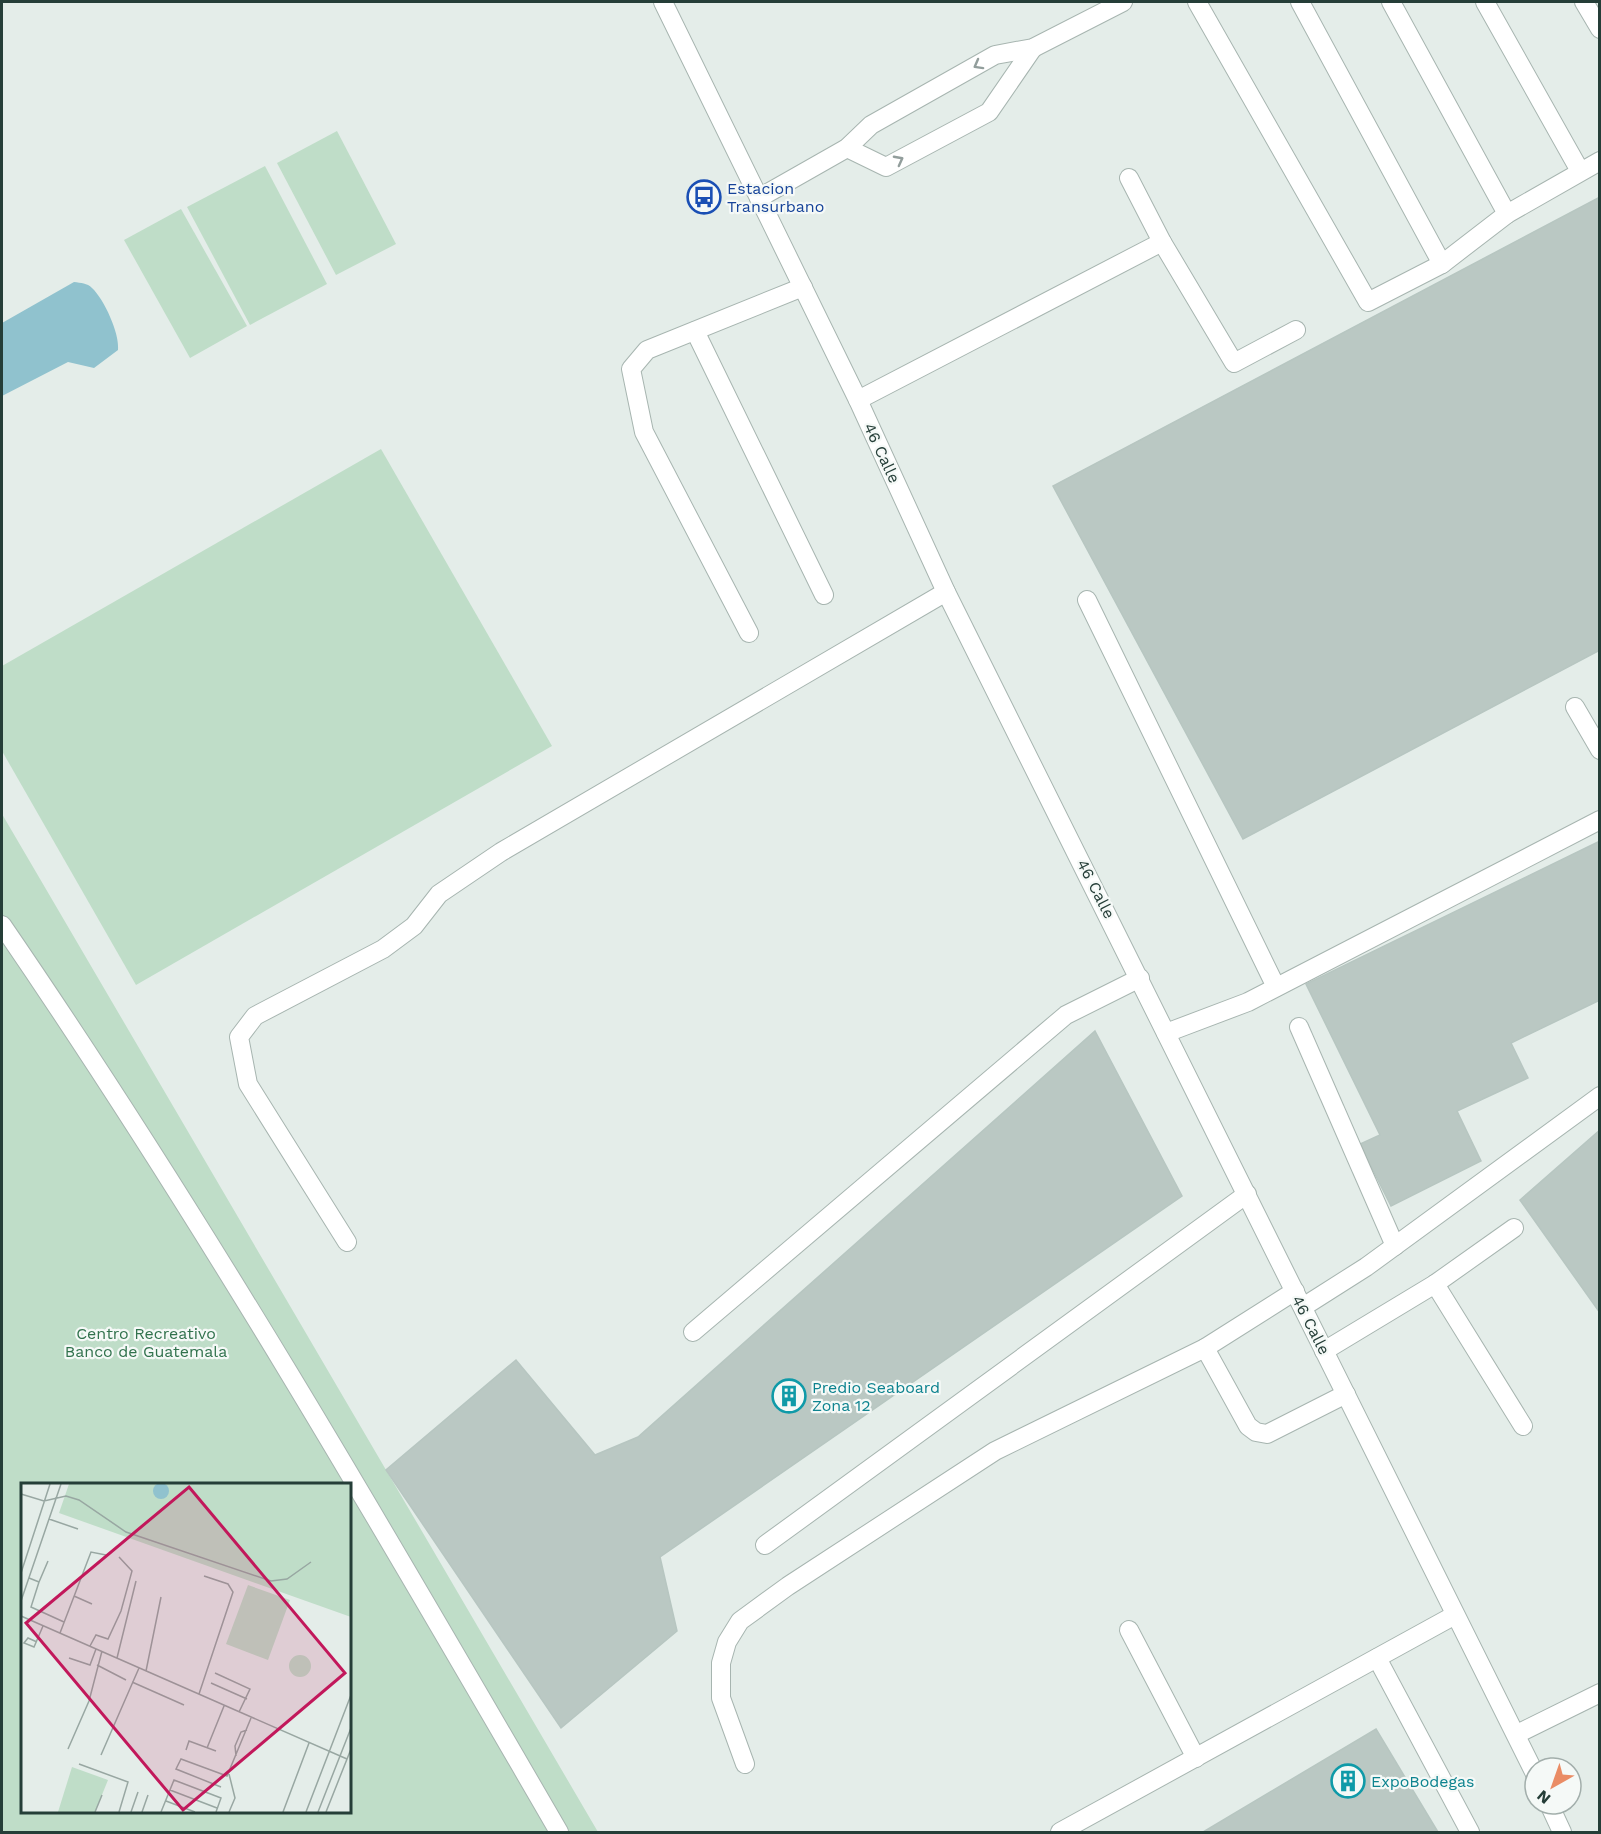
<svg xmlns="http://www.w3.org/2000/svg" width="1601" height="1834" font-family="'Work Sans',sans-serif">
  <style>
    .green { fill: #bfddc8; fill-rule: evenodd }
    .water { fill: #90c2ce }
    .building { fill: #bac8c3; stroke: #b7c6c1; stroke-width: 1.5 }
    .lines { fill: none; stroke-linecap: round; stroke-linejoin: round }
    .service-casing { stroke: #a7b5b0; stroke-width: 20 }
    .minor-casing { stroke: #a7b5b0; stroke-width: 20 }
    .service { stroke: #fff; stroke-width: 18 }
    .minor { stroke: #fff; stroke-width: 18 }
    .oneway { stroke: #929e9c }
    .labels { text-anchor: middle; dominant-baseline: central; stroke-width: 4.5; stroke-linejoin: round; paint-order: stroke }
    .transit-label { font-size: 16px; fill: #164399; stroke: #f5f9f7; text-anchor: start }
    .street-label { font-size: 16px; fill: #253e38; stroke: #f5f9f7 }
    .park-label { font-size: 16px; fill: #31724d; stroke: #f5f9f7 }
    .culture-label { font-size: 16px; fill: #0d838f; stroke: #f5f9f7; text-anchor: start }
    .inset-road { fill: none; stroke: #98a7a2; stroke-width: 1.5 }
    .view { fill: #c2185b; fill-opacity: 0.15; stroke: #c2185b; stroke-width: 3 }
    .inset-edge { fill: none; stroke: #253e38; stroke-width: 3 }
  </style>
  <rect width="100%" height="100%" fill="#e4ede9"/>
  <!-- green -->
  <g class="green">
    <polygon points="337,131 396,244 336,275 277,163"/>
    <polygon points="265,166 327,284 250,325 187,207"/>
    <polygon points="181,209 247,326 190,358 124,240"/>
    <polygon points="381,449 552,746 136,985 2,751 2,666"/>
    <path d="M2 814 598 1832H2ZM22 1484H350V1812H22Z"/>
  </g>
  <!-- water -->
  <path class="water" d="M74 282C81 283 87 283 92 288 104 299 120 334 118 350L94 368 68 362 2 396V323Z"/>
  <!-- building -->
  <g class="building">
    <polygon points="1600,197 1600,650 1243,839 1053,486"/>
    <polygon points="1600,841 1600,1000 1511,1043 1528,1078 1457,1111 1481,1161 1391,1206 1360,1144 1380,1135 1306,984"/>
    <polygon points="1095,1031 1182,1196 660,1557 677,1631 561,1728 386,1470 516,1360 595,1455 638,1437"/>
    <polygon points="1600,1130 1600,1313 1520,1200"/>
    <polygon points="1376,1729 1438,1832 1203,1832"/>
  </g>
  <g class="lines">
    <defs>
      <g id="service">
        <polyline points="1197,2 1368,302 1442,264 1300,2"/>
        <polyline points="1391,2 1507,214 1600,161"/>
        <polyline points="1485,2 1580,171"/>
        <polyline points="1584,2 1600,29"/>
        <polyline points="847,148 886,167 989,112 1033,48"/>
        <polyline points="1129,178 1162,242 1234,363 1296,330"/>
        <polyline points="759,198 847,148 871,125 995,55 1033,48 1123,2"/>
        <polyline points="1442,264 1507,214"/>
        <polyline points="695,331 824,595"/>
        <polyline points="858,400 1162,242"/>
        <polyline points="1087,600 1276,987"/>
        <polyline points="749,633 644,432 631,369 647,350 803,287"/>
        <polyline points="1575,707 1600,750"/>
        <path d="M2 925C203 1218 381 1525 559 1832"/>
        <polyline points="1299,1027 1395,1246"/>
        <polyline points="1166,1033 1248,1002 1600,820"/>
        <polyline points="347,1242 248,1084 239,1037 255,1016 383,949 414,926 439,894 501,852 946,592"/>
        <polyline points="1435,1284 1514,1228"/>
        <polyline points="1303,1307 1366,1267 1600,1096"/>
        <polyline points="693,1332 1066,1015 1140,978"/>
        <polyline points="1205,1348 1295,1291"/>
        <polyline points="1324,1351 1435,1284 1523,1426"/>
        <polyline points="765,1545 1247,1194"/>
        <polyline points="1129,1630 1196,1758"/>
        <polyline points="1377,1658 1470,1832"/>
        <polyline points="1517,1734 1600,1693"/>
        <polyline points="745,1764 721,1698 721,1663 727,1642 740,1621 788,1586 995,1451 1205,1348 1248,1426 1256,1432 1267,1434 1346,1394"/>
        <polyline points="1060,1832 1455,1615"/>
      </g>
      <g id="minor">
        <polyline points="663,2 858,400 946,592 1535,1774"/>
        <polyline points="1549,1804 1562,1832"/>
      </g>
    </defs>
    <!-- service casing -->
    <use href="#service" class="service-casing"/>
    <!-- minor casing -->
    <use href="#minor" class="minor-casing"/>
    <!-- service -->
    <use href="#service" class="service"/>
    <!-- minor -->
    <use href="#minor" class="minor"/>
  </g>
  <!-- one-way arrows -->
  <defs><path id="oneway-chevron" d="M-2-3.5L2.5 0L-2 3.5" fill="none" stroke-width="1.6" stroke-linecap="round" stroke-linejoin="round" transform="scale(1.5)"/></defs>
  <g class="oneway">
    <use href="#oneway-chevron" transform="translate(978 65) rotate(151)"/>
    <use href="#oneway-chevron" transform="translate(899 160) rotate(-28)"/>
  </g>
  <!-- icons -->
  <defs>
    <symbol id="bus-ring" viewBox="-11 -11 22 22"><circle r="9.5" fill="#f5f9f7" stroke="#1a4fb4" stroke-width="1.5"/><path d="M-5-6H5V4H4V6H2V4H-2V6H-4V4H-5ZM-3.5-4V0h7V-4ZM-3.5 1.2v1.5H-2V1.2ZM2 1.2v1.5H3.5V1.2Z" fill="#1a4fb4"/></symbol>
    <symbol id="building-ring" viewBox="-11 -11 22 22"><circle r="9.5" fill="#f5f9f7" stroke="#0f9aa8" stroke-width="1.5"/><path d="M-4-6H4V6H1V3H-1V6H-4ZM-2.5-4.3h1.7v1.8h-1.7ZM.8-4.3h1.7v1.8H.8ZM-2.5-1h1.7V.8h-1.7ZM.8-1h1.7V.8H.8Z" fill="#0f9aa8"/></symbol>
  </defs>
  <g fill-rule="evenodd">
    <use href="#bus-ring" x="685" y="178" width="38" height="38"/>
    <use href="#building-ring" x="770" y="1377" width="38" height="38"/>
    <use href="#building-ring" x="1329" y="1762" width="38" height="38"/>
  </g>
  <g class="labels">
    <!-- transit labels -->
    <g class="transit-label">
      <text x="727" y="188">Estacion<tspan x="727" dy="18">Transurbano</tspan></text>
    </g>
    <!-- street labels -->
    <g class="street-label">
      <text transform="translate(882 453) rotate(65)">46 Calle</text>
      <text transform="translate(1096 889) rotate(63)">46 Calle</text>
      <text transform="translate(1311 1325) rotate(63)">46 Calle</text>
    </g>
    <!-- park labels -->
    <g class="park-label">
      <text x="146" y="1333">Centro Recreativo<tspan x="146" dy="18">Banco de Guatemala</tspan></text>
    </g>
    <!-- culture labels -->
    <g class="culture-label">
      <text x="812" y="1387">Predio Seaboard<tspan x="812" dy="18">Zona 12</tspan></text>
      <text x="1371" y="1781">ExpoBodegas</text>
    </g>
  </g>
  <!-- overview -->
  <g transform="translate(21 1483)">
    <rect width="330" height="330" fill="#e4ede9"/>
    <path d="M48 1H330V134L38 30ZM227 102 269 117 247 177 205 161ZM268 183a11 11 0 1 1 22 0a11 11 0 1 1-22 0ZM51 284 87 297 74 329H37Z" fill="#bfddc8"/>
    <path d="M132 8a8 8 0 1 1 16 0a8 8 0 1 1-16 0Z" fill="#90c2ce"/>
    <path class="inset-road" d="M0 11 23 18 45 13 58 17 105 49 250 98 266 96 290 79M28 36 57 46M0 90 29 1M8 95 18 99 27 78M18 99 10 124 43 139M53 113 71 121M0 118 40 1M0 133 326 276M39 150 70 69 85 72M16 159 7 155 3 160 13 164 22 143M69 163 75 152 87 156 100 128 111 88 98 74M48 175 69 182 75 166M96 175 115 98M76 182 105 197M125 188 140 114M194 190 229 206 218 229M111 199 163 222M190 200 226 216M178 211 212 109 207 101 183 93M186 265 203 223M47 266 68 218 81 168M165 267 168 258 195 268M80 272 118 185M215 273 214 263 220 249 226 247M58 281 107 299 98 329M208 291 214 315 208 329M200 304 155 286 160 276 206 293 230 235M149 307 196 325M145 318 174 329M74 329 81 312M110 329 117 309M121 329 127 312M140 329 153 297 200 315 195 329M262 329 288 260M285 329 330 212M297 329 330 245M305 329 330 266"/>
    <path class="view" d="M168 4 324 190 162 327 5 140Z"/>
    <rect width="330" height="330" class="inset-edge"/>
  </g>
  <!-- border -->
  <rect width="1601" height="1834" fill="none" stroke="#253e38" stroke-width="6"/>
  <!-- north arrow -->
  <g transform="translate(1553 1786) rotate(220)"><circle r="28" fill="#f5f9f7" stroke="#a2aeab" stroke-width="1.5"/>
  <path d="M0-4.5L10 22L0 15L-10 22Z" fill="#ea8c65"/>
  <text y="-9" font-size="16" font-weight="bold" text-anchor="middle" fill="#253e38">N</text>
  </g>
</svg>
